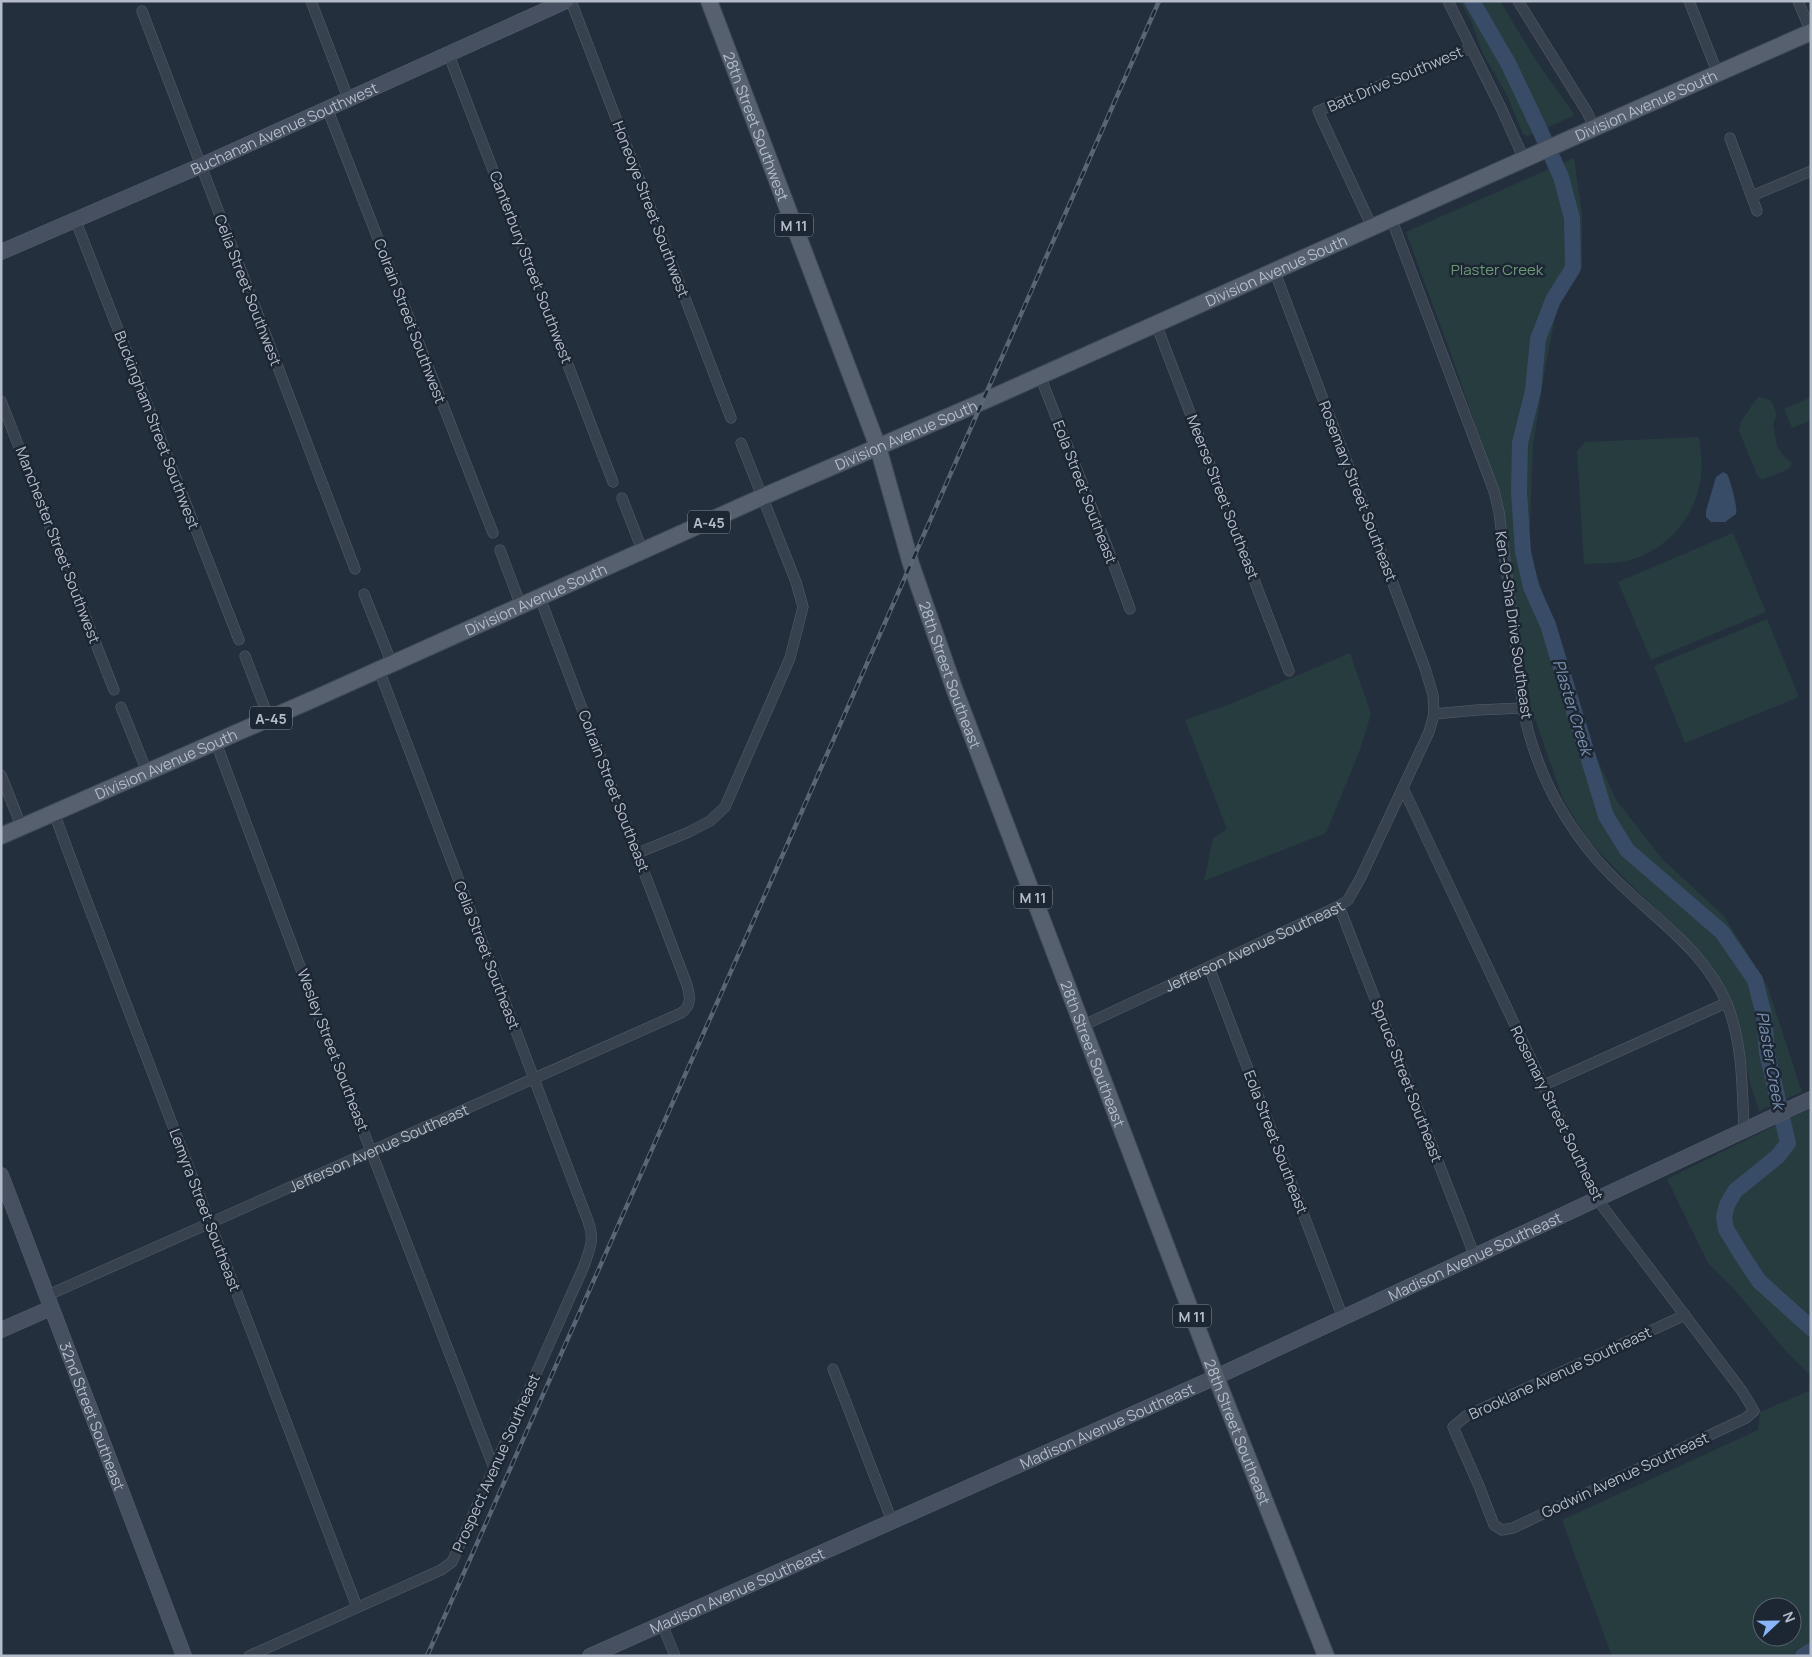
<svg xmlns="http://www.w3.org/2000/svg" width="1812" height="1657" font-family="Manrope,sans-serif">
  <style>
    .green { fill: #263c3f; fill-rule: evenodd }
    .water { fill: #394c67 }
    .lines { fill: none; stroke-linecap: round; stroke-linejoin: round }
    .river { stroke: #394c67; stroke-width: 16 }
    .street-casing { stroke: #565f6c; stroke-width: 11 }
    .secondary-casing { stroke: #565f6c; stroke-width: 16 }
    .primary-casing { stroke: #414a57; stroke-width: 18 }
    .street { stroke: #38414e; stroke-width: 10 }
    .secondary { stroke: #465061; stroke-width: 15 }
    .primary { stroke: #56606e; stroke-width: 16 }
    .rail-casing { stroke: #5a6575; stroke-width: 4.5 }
    .rail { stroke: #1d2633; stroke-width: 2.5; stroke-dasharray: 8; stroke-linecap: butt }
    .labels { text-anchor: middle; dominant-baseline: central; stroke-width: 5; stroke-linejoin: round; paint-order: stroke }
    .shield { fill: #1d2633; stroke: #878f9c; stroke-width: 1 }
    .shield-label { font-size: 14px; font-weight: bold; fill: #b4bcc9 }
    .street-label { font-size: 15px; fill: #b4bcc9; stroke: #1d2633 }
    .park-label { font-size: 15px; fill: #6b9a76; stroke: #1d2633 }
    .water-label { font-size: 16px; font-style: italic; fill: #7c92b1; stroke: #1d2633 }
  </style>
  <rect width="100%" height="100%" fill="#242f3e"/>
  <!-- green -->
  <g class="green">
    <polygon points="1460,1 1500,1 1537,62 1574,114 1571,117 1528,136 1523,134 1506,93 1483,54 1471,21"/>
    <polygon points="1574,158 1582,213 1582,267 1557,308 1546,363 1533,445 1529,551 1564,657 1588,740 1617,801 1663,860 1724,916 1767,985 1802,1092 1759,1111 1751,1086 1736,1023 1702,957 1678,929 1630,884 1587,839 1563,799 1531,708 1516,608 1507,530 1498,490 1448,346 1406,232"/>
    <path d="M1758 397 1769 399C1775 405 1779 416 1773 423L1777 446 1783 455 1792 463 1789 469 1764 479H1761L1757 475 1739 431 1741 421Z"/>
    <polygon points="1811,397 1811,420 1792,428 1784,409"/>
    <path d="M1699 437C1701 452 1703 468 1700 483 1693 521 1663 553 1626 561 1612 564 1597 563 1584 564L1577 451 1585 442Z"/>
    <polygon points="1733,533 1766,612 1651,660 1618,582"/>
    <polygon points="1767,619 1799,697 1685,743 1654,666"/>
    <polygon points="1350,653 1371,714 1361,747 1326,833 1204,881 1213,838 1227,829 1185,720 1230,704"/>
    <polygon points="1811,1108 1811,1376 1784,1349 1734,1289 1708,1263 1667,1179"/>
    <path d="M1811 1390V1656H1612L1562 1520 1758 1430 1760 1412ZM1762 1607H1792V1637H1762Z"/>
  </g>
  <!-- water -->
  <path class="water" d="M1723 472 1727 474C1730 479 1738 508 1736 514L1725 522H1711L1706 517V511L1716 477Z"/>
  <g class="lines">
    <!-- river -->
    <g class="river">
      <polyline points="1472,1 1508,63 1539,128 1561,177 1572,218 1573,268 1553,300 1538,339 1533,391 1520,443 1519,492 1523,552 1531,587 1548,625 1606,816 1627,850 1722,932 1755,980 1764,1015 1767,1053 1788,1143 1778,1156 1735,1191 1727,1205 1724,1217 1726,1229 1743,1257 1759,1281 1811,1328"/>
      <polyline points="1803,1656 1811,1651"/>
    </g>
    <defs>
      <g id="street">
        <polyline points="311,1 348,98"/>
        <polyline points="571,1 731,418"/>
        <polyline points="1448,1 1502,110 1524,159"/>
        <polyline points="1518,1 1587,112 1594,127"/>
        <polyline points="1689,1 1718,74"/>
        <polyline points="1798,1 1811,32"/>
        <polyline points="142,11 355,569"/>
        <polyline points="448,53 613,482"/>
        <polyline points="327,108 493,533"/>
        <polyline points="1730,138 1757,211"/>
        <polyline points="1752,196 1811,171"/>
        <path d="M1391 218 1494 491 1499 512C1504 552 1509 592 1514 632 1517 657 1519 682 1523 707 1528 739 1543 778 1559 806 1570 825 1584 845 1598 861 1640 910 1701 942 1727 1004 1743 1044 1742 1088 1744 1130"/>
        <polyline points="75,219 239,640"/>
        <polyline points="1372,227 1318,111 1471,48"/>
        <polyline points="1156,324 1289,671"/>
        <polyline points="1040,376 1105,541 1130,609"/>
        <polyline points="1,401 114,690"/>
        <polyline points="622,498 643,552"/>
        <polyline points="500,550 521,606"/>
        <polyline points="364,594 392,664"/>
        <polyline points="245,656 269,719"/>
        <polyline points="121,707 147,772"/>
        <polyline points="1434,714 1477,710 1523,708"/>
        <polyline points="216,743 314,1004 494,1468"/>
        <polyline points="1,775 22,828"/>
        <polyline points="1403,788 1597,1199 1742,1391 1754,1411 1746,1418 1513,1528 1502,1530 1494,1525 1479,1486 1453,1427 1466,1416 1685,1315"/>
        <polyline points="54,813 81,886 357,1607"/>
        <polyline points="638,853 689,832 710,821 725,807 790,658 803,607 796,582 741,443"/>
        <polyline points="1339,906 1475,1257"/>
        <polyline points="1209,967 1343,1318"/>
        <path id="s1" d="M1082 1026 1339 906 1348 900 1361 877 1429 732 1434 714 1433 695 1425 668 1274 270"/>
        <polyline points="1542,1086 1726,1003"/>
        <path id="s2" d="M46 1296 681 1013C692 1006 690 996 687 985L540 598"/>
        <polyline points="833,1369 892,1521"/>
        <polyline points="662,1624 675,1656"/>
        <path d="M249 1656 441 1570 452 1562 584 1266C590 1248 595 1239 588 1221L379 670"/>
      </g>
      <g id="secondary">
        <path id="s3" d="M1 252 200 166 566 1"/>
        <path id="s4" d="M1 1175 184 1656"/>
        <polyline points="1,1330 51,1308"/>
        <path id="s5" d="M590 1656 1216 1377 1811 1099"/>
      </g>
      <g id="primary">
        <path id="s6" d="M709 1 878 447 911 564 954 688 1216 1377 1326 1656"/>
        <path id="s7" d="M1 836 316 698 762 497 984 401 1567 140 1811 32"/>
      </g>
    </defs>
    <!-- street casing -->
    <use href="#street" class="street-casing"/>
    <!-- secondary casing -->
    <use href="#secondary" class="secondary-casing"/>
    <!-- primary casing -->
    <use href="#primary" class="primary-casing"/>
    <!-- street -->
    <use href="#street" class="street"/>
    <!-- secondary -->
    <use href="#secondary" class="secondary"/>
    <!-- primary -->
    <use href="#primary" class="primary"/>
    <defs>
      <polyline id="rail" points="427,1656 776,870 1159,1"/>
    </defs>
    <!-- rail casing -->
    <use href="#rail" class="rail-casing"/>
    <!-- rail -->
    <use href="#rail" class="rail"/>
  </g>
  <g class="labels">
    <!-- shield labels -->
    <g class="shield">
      <rect x="775" y="213.5" width="38" height="23" rx="4"/>
      <rect x="688" y="510.5" width="42" height="23" rx="4"/>
      <rect x="250" y="706.5" width="42" height="23" rx="4"/>
      <rect x="1014" y="885.5" width="38" height="23" rx="4"/>
      <rect x="1173" y="1304.5" width="38" height="23" rx="4"/>
    </g>
    <g class="shield-label">
      <text x="794" y="225">M 11</text>
      <text x="709" y="522">A-45</text>
      <text x="271" y="718">A-45</text>
      <text x="1033" y="897">M 11</text>
      <text x="1192" y="1316">M 11</text>
    </g>
    <!-- street labels -->
    <g class="street-label">
      <text transform="translate(1395 79) rotate(-23)">Batt Drive Southwest</text>
      <text stroke="none"><textPath href="#s7" startOffset="1800">Division Avenue South</textPath></text>
      <text stroke="none"><textPath href="#s6" startOffset="134">28th Street Southwest</textPath></text>
      <text stroke="none"><textPath href="#s3" startOffset="309">Buchanan Avenue Southwest</textPath></text>
      <text transform="translate(651 209) rotate(69)">Honeoye Street Southwest</text>
      <text transform="translate(531 267) rotate(69)">Canterbury Street Southwest</text>
      <text stroke="none"><textPath href="#s7" startOffset="1395">Division Avenue South</textPath></text>
      <text transform="translate(248 290) rotate(69)">Celia Street Southwest</text>
      <text transform="translate(410 321) rotate(69)">Colrain Street Southwest</text>
      <text transform="translate(157 430) rotate(69)">Buckingham Street Southwest</text>
      <text stroke="none"><textPath href="#s7" startOffset="990">Division Avenue South</textPath></text>
      <text transform="translate(1358 491) rotate(69)">Rosemary Street Southeast</text>
      <text transform="translate(1085 492) rotate(69)">Eola Street Southeast</text>
      <text transform="translate(1223 497) rotate(69)">Meerse Street Southeast</text>
      <text transform="translate(58 545) rotate(69)">Manchester Street Southwest</text>
      <text stroke="none"><textPath href="#s7" startOffset="585">Division Avenue South</textPath></text>
      <text transform="translate(1514 625) rotate(82)">Ken-O-Sha Drive Southeast</text>
      <text stroke="none"><textPath href="#s6" startOffset="716">28th Street Southeast</textPath></text>
      <text stroke="none"><textPath href="#s7" startOffset="180">Division Avenue South</textPath></text>
      <text transform="translate(614 791) rotate(69)">Colrain Street Southeast</text>
      <text stroke="none"><textPath href="#s1" startOffset="190">Jefferson Avenue Southeast</textPath></text>
      <text transform="translate(487 955) rotate(69)">Celia Street Southeast</text>
      <text transform="translate(333 1050) rotate(69)">Wesley Street Southeast</text>
      <text stroke="none"><textPath href="#s6" startOffset="1121">28th Street Southeast</textPath></text>
      <text transform="translate(1407 1081) rotate(69)">Spruce Street Southeast</text>
      <text transform="translate(1557 1113) rotate(64)">Rosemary Street Southeast</text>
      <text transform="translate(1276 1142) rotate(69)">Eola Street Southeast</text>
      <text stroke="none"><textPath href="#s2" startOffset="364">Jefferson Avenue Southeast</textPath></text>
      <text transform="translate(205 1210) rotate(69)">Lemyra Street Southeast</text>
      <text stroke="none"><textPath href="#s5" startOffset="971">Madison Avenue Southeast</textPath></text>
      <text transform="translate(1560 1373) rotate(-25)">Brooklane Avenue Southeast</text>
      <text stroke="none"><textPath href="#s4" startOffset="258">32nd Street Southeast</textPath></text>
      <text stroke="none"><textPath href="#s5" startOffset="566">Madison Avenue Southeast</textPath></text>
      <text stroke="none"><textPath href="#s6" startOffset="1526">28th Street Southeast</textPath></text>
      <text transform="translate(496 1463) rotate(-66)">Prospect Avenue Southeast</text>
      <text transform="translate(1625 1475) rotate(-25)">Godwin Avenue Southeast</text>
      <text stroke="none"><textPath href="#s5" startOffset="161">Madison Avenue Southeast</textPath></text>
    </g>
    <!-- park labels -->
    <g class="park-label">
      <text x="1497" y="269">Plaster Creek</text>
    </g>
    <!-- water labels -->
    <g class="water-label">
      <text transform="translate(1573 707) rotate(73)">Plaster Creek</text>
      <text transform="translate(1771 1060) rotate(80)">Plaster Creek</text>
    </g>
  </g>
  <!-- border -->
  <rect width="1812" height="1657" fill="none" stroke="#b4bcc9" stroke-width="5"/>
  <!-- north arrow -->
  <g transform="translate(1777 1622) rotate(68)"><circle r="24" fill="#1d2633" stroke="#59626f"/>
  <path d="M0-4L9 19L0 12L-9 19Z" fill="#8ab4f8"/>
  <text y="-8" font-size="14" font-weight="bold" text-anchor="middle" fill="#b4bcc9">N</text>
  </g>
</svg>
